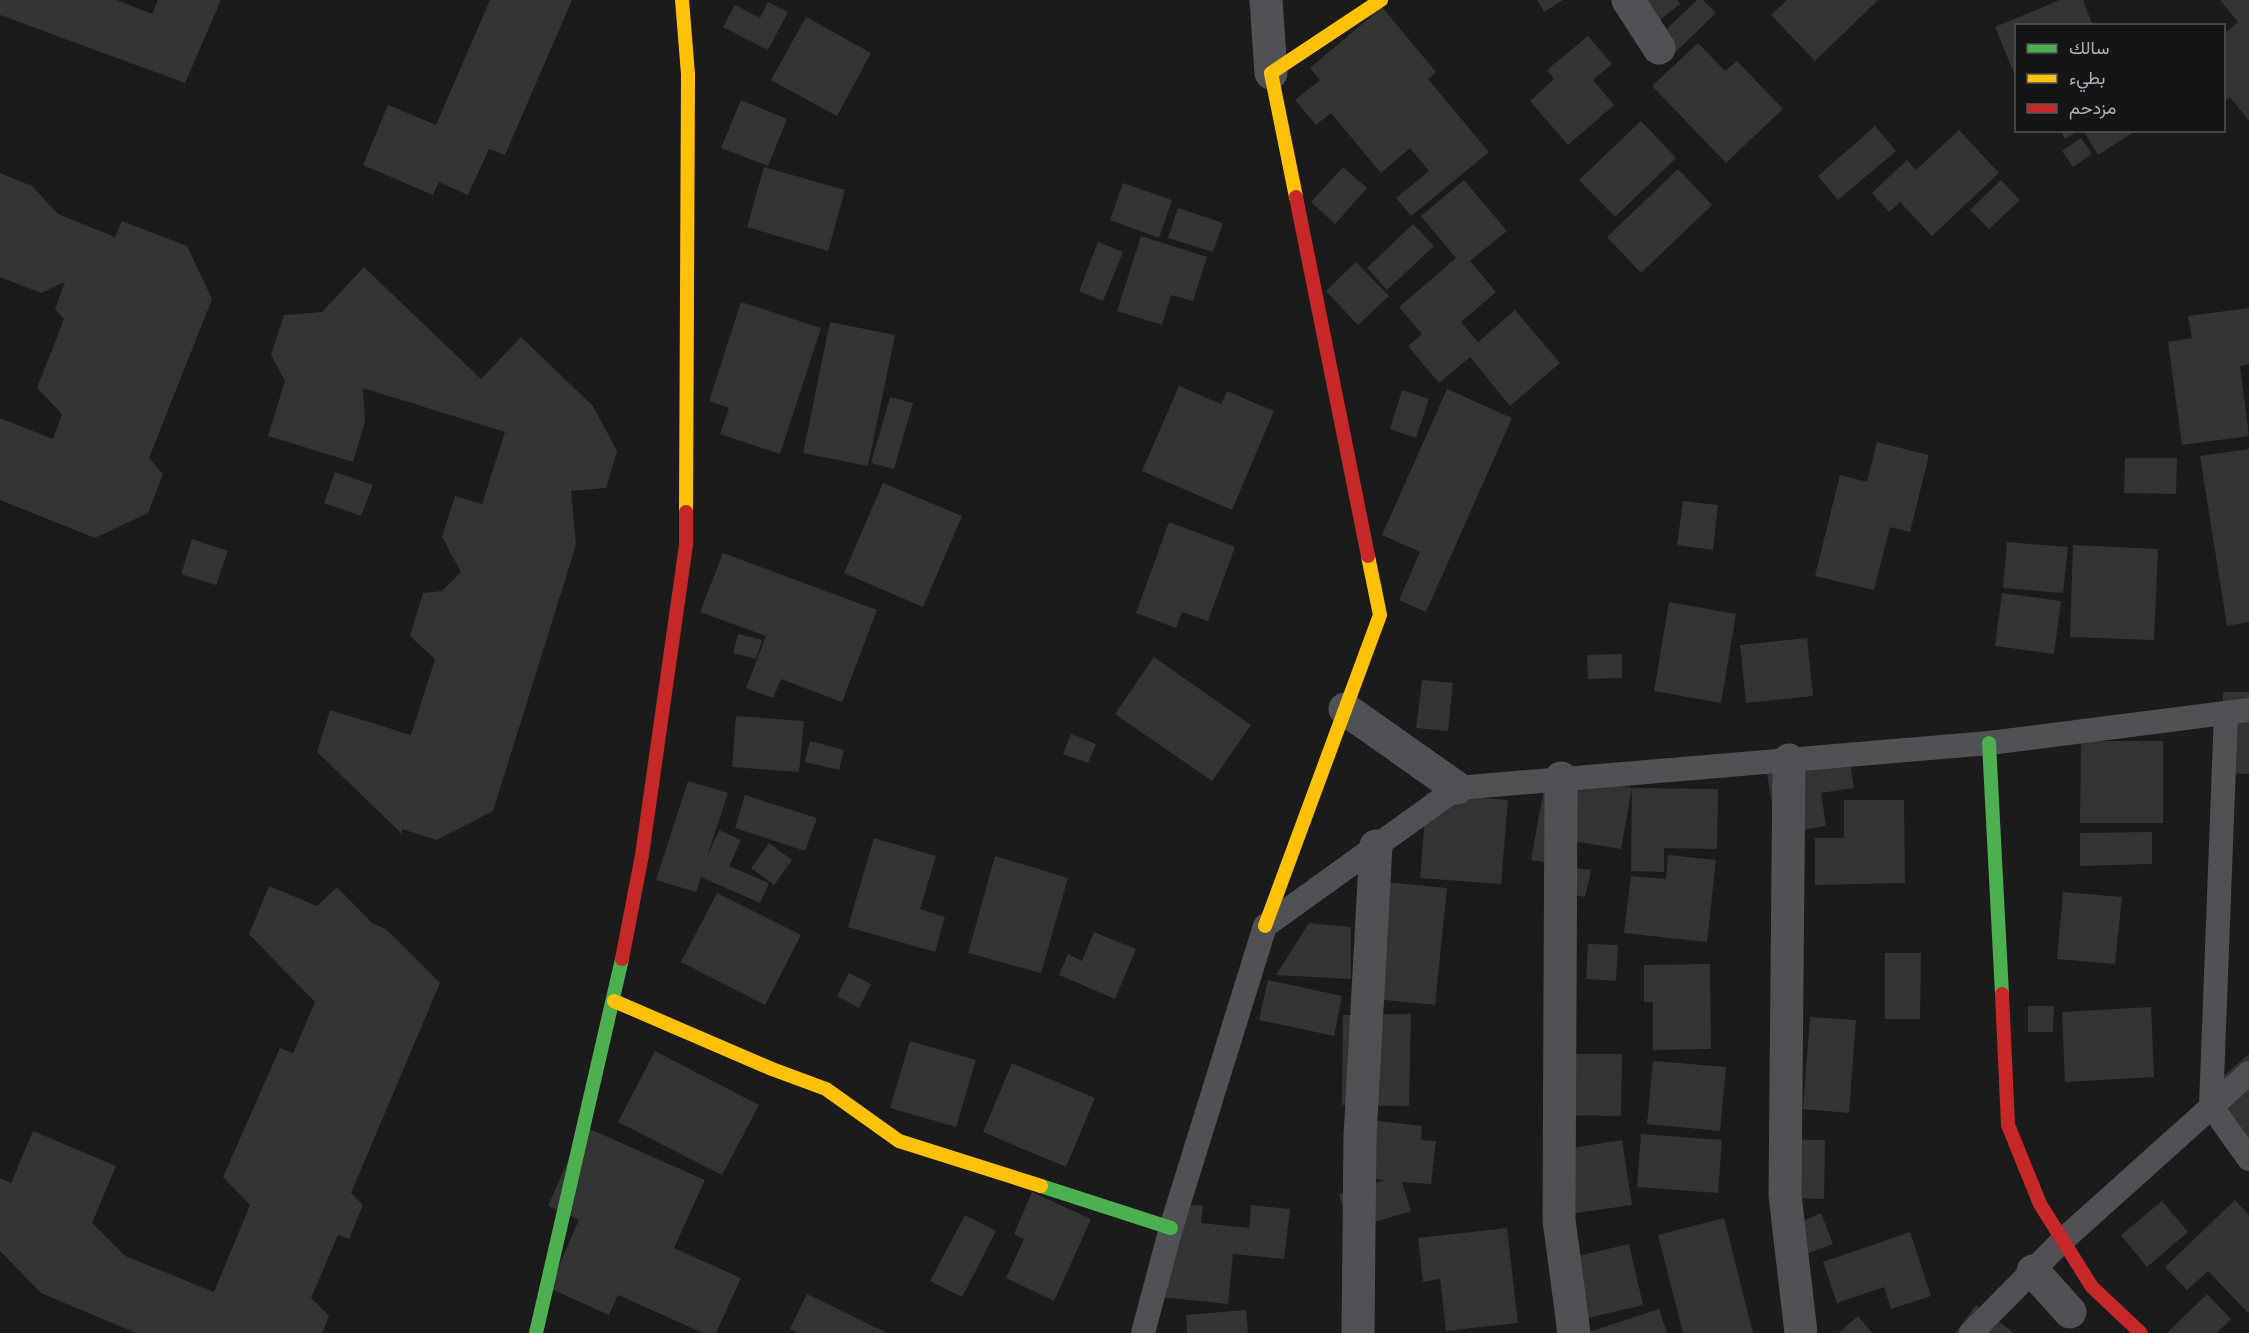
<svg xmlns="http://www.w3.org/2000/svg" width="2249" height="1333" font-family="Signika,Vazirmatn,sans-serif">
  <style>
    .building { fill: #333 }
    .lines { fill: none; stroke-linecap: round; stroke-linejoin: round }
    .lane { stroke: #4f5154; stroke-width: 24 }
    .street { stroke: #4f5154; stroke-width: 33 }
    .fast { stroke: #4caf50; stroke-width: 14 }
    .slow { stroke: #ffc107; stroke-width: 14 }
    .jam { stroke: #c62828; stroke-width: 14 }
  </style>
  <rect width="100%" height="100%" fill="#1b1b1b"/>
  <!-- building -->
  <g class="building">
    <polygon points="0,0 116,0 152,14 158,0 221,0 185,83 0,15"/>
    <polygon points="490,0 572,0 505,155 489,149 468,195 439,182 433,195 363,165 388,105 436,125"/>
    <polygon points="1537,0 1563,0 1544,12"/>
    <polygon points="1635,0 1677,0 1680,4 1655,24"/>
    <polygon points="1697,0 1703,0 1716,13 1662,65 1646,49"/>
    <polygon points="1787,0 1878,0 1815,61 1771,15"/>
    <polygon points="2060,0 2083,0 2093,26 2016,26 2016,78 1995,27"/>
    <polygon points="2220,0 2249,0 2249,121 2230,97 2225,102 2224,99 2224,34 2238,22"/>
    <polygon points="768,2 788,12 768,50 723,27 735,5 760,18"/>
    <polygon points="1382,7 1436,72 1428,79 1489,152 1411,216 1396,198 1429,171 1410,148 1381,173 1331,113 1316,125 1295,100 1320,80 1310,68"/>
    <polygon points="806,17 871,53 837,116 771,80"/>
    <polygon points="1588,36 1612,64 1593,80 1614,105 1568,145 1530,101 1554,79 1547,70"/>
    <polygon points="1698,43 1725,71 1737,61 1783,109 1726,163 1652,86"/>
    <polygon points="741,100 787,119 768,166 721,148"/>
    <polygon points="1641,121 1676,158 1615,217 1579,180"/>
    <polygon points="1875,126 1896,151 1838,200 1818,176"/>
    <polygon points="1959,130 1999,173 1932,236 1900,202 1889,212 1872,193 1907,160 1916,170"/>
    <polygon points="2060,130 2079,130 2065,139"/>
    <polygon points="2083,130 2137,130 2098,155"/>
    <polygon points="2081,138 2092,154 2073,167 2062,151"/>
    <polygon points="764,167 845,190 828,251 747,227"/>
    <polygon points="1343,167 1367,188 1335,224 1311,202"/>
    <polygon points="1678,169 1712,205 1641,273 1607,237"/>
    <polygon points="0,173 32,186 58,214 115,237 122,221 187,246 212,299 149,458 163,474 148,513 95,538 0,500 0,418 53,439 62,414 37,388 64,319 55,309 65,282 41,293 0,277"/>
    <polygon points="1464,180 1507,231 1470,261 1496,292 1461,322 1478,342 1515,310 1560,363 1510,406 1470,357 1439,383 1408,346 1422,334 1399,307 1456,258 1421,216"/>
    <polygon points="2001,180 2020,200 1989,229 1970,210"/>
    <polygon points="1123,183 1172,200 1159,238 1110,220"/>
    <polygon points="1178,208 1223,223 1213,252 1168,238"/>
    <polygon points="1413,224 1434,246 1387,290 1367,268"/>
    <polygon points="1141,236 1207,257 1193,301 1171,295 1162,325 1117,311"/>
    <polygon points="1098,242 1123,252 1103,301 1079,291"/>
    <polygon points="1356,262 1389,296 1358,325 1326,291"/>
    <polygon points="364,267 481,379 521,337 593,406 617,451 606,488 571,491 576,545 493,811 437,840 402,829 402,834 317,752 330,710 411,735 435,659 410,636 423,593 442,591 461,572 442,537 455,496 482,504 505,432 363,388 365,422 353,462 268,436 285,381 271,355 284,315 322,312"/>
    <polygon points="741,302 821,328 780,454 720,434 729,408 709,401"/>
    <polygon points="2249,308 2249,364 2240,366 2249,436 2182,445 2168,342 2192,338 2188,316"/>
    <polygon points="830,322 895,335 868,466 803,453"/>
    <polygon points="1179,386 1221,404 1227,391 1274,411 1232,510 1142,471"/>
    <polygon points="1447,389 1512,418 1426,612 1399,600 1420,552 1382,535"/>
    <polygon points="1402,390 1429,399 1416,438 1390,429"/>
    <polygon points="890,397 913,403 894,469 871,463"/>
    <polygon points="1877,442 1929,455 1910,532 1890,527 1874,590 1815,576 1840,475 1867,482"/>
    <polygon points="2249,449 2249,622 2227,626 2200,456"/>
    <polygon points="2125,458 2177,458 2176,494 2124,493"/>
    <polygon points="335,472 373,485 361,516 324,503"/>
    <polygon points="883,483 962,516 923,607 844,573"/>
    <polygon points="1683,501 1718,505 1713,550 1677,545"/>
    <polygon points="1169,522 1235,547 1208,621 1182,612 1176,628 1136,613"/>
    <polygon points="192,539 228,551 216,585 181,574"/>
    <polygon points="2007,542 2068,547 2063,593 2003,588"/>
    <polygon points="2073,545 2158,549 2154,640 2070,637"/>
    <polygon points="723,553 877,610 842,702 781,679 773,698 746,688 766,636 700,612"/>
    <polygon points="2002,593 2061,601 2054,654 1995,646"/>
    <polygon points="1669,602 1736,614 1721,703 1654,691"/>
    <polygon points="738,634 762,640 756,659 733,653"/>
    <polygon points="1807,638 1813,696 1746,703 1740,645"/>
    <polygon points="1622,654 1622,678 1588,679 1587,655"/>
    <polygon points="1154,657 1251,725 1212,781 1115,714"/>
    <polygon points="1422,680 1453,683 1448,731 1416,728"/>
    <polygon points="2223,692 2249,692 2249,774 2222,773"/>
    <polygon points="736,716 804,721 799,772 732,767"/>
    <polygon points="1071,734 1096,744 1088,763 1063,754"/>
    <polygon points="810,741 844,750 839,770 805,762"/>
    <polygon points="2081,741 2163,741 2163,823 2080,823"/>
    <polygon points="1847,744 1854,788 1821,793 1826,826 1797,831 1792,800 1772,803 1764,757"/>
    <polygon points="1547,772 1632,788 1621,849 1572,841 1567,867 1591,870 1585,897 1549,891 1554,864 1531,860"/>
    <polygon points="688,781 728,793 707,857 719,830 741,840 729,866 769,883 760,903 701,877 696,892 656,880"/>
    <polygon points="1632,788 1718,789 1717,849 1664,848 1664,872 1631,871"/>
    <polygon points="1427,793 1508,800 1501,884 1420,878"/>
    <polygon points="745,795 817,818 805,851 735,828"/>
    <polygon points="1844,800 1904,800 1905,883 1815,885 1815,838 1844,838"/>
    <polygon points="2152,832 2152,864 2080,866 2080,833"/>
    <polygon points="874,838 936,856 920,909 945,917 935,952 848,927"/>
    <polygon points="769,843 792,860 774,885 751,868"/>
    <polygon points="1668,855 1716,860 1707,942 1624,933 1631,876 1666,879"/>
    <polygon points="995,856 1068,878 1041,973 968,953"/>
    <polygon points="1385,882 1447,888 1435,1005 1374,999"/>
    <polygon points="269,886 317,906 337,887 372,923 386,929 440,983 351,1193 363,1205 349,1239 338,1235 311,1298 329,1316 322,1333 136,1333 41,1293 0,1251 0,1178 11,1183 33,1131 116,1166 92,1223 125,1256 214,1292 250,1205 223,1177 280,1048 293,1053 315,1002 249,934"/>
    <polygon points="2063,892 2122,897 2115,964 2057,959"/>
    <polygon points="717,893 801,935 765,1005 681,962"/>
    <polygon points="1309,923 1351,927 1351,979 1276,975"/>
    <polygon points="1094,932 1136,949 1115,999 1059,975 1068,954 1082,961"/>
    <polygon points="1588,944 1618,945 1616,981 1586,979"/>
    <polygon points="1885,953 1921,953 1920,1019 1885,1019"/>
    <polygon points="1710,964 1711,1049 1653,1050 1653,1002 1644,1002 1644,965"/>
    <polygon points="849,973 871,984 859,1008 837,996"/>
    <polygon points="1268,980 1342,996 1334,1036 1259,1020"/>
    <polygon points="2028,1006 2054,1006 2053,1032 2028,1032"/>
    <polygon points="2151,1007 2154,1077 2065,1082 2062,1012"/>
    <polygon points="1411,1014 1409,1106 1342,1105 1343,1015"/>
    <polygon points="1810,1017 1856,1020 1849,1113 1803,1109"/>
    <polygon points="910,1041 976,1060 956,1127 890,1108"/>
    <polygon points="655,1051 759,1105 722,1175 618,1122"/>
    <polygon points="1553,1054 1622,1054 1621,1116 1553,1115"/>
    <polygon points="2249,1054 2249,1155 2199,1097"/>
    <polygon points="1653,1061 1726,1067 1720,1131 1647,1124"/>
    <polygon points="1012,1063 1095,1098 1066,1167 983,1132"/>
    <polygon points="1369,1120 1422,1126 1421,1140 1436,1141 1431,1184 1402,1182 1411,1211 1349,1230 1339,1194 1386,1180 1363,1178"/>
    <polygon points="583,1126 705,1180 674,1248 741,1278 716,1333 703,1333 618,1295 609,1315 549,1288 579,1220 548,1206"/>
    <polygon points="1641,1134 1722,1140 1718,1193 1637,1187"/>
    <polygon points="1776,1139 1825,1140 1824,1199 1775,1198"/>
    <polygon points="1622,1140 1632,1205 1562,1215 1553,1151"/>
    <polygon points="1032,1192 1091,1219 1054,1301 1006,1278 1024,1239 1014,1234"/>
    <polygon points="2235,1200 2249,1215 2249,1314 2208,1271 2187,1290 2165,1267"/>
    <polygon points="2162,1201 2188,1232 2147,1267 2121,1235"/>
    <polygon points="1171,1203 1203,1206 1201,1223 1249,1228 1251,1205 1290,1209 1284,1259 1233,1254 1228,1304 1161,1297"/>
    <polygon points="1821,1213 1833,1244 1803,1255 1791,1226"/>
    <polygon points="965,1215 996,1231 962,1297 930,1281"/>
    <polygon points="1724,1218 1753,1333 1683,1333 1658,1235"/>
    <polygon points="1507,1228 1518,1323 1446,1331 1440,1279 1423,1282 1418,1238"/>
    <polygon points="1910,1232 1931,1296 1891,1309 1884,1287 1837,1303 1823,1262"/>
    <polygon points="1629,1244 1643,1305 1575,1321 1561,1260"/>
    <polygon points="807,1294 887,1333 798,1333 790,1329"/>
    <polygon points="2207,1294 2231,1319 2217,1333 2167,1333"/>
    <polygon points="1976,1305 2014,1333 1955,1333"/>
    <polygon points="1659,1309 1667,1333 1586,1333"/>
    <polygon points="1246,1310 1248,1333 1187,1333 1186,1315"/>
    <polygon points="1858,1316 1872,1333 1838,1333"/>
  </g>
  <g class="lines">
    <!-- lane -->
    <g class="lane">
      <polyline points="2226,713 2211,1106 2249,1159"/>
      <polyline points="1143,1333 1171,1228 1265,926 1457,788 1989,743 2249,710"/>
      <polyline points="1971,1333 2063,1240 2249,1073"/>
    </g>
    <!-- street -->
    <g class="street">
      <polyline points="1266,0 1271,73"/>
      <polyline points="1628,0 1659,48"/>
      <polyline points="1345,709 1457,788"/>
      <polyline points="1789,760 1785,1195 1801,1333"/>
      <polyline points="1561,778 1559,1220 1574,1333"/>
      <polyline points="2033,1271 2070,1312"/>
      <polyline points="1358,1333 1360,1136 1376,846"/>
    </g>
    <!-- fast -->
    <g class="fast">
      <polyline points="1989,743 2002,994"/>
      <polyline points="1041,1186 1171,1228"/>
      <polyline points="536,1333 622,959"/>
    </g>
    <!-- slow -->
    <g class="slow">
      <polyline points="682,0 688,74 686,512"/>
      <polyline points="1296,197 1271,73 1381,0"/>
      <polyline points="1265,926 1380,615 1368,556"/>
      <polyline points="614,1001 772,1069 826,1089 899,1141 1041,1186"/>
    </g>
    <!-- jam -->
    <g class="jam">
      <polyline points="1296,197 1368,556"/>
      <polyline points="622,959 642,855 686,545 686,512"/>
      <polyline points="2002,994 2008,1125 2040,1204 2092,1287 2141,1333"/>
    </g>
  </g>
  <!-- legend -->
  <rect x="2015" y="24" width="210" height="108" fill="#151518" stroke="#52535a" stroke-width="1.5"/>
  <rect x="2027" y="44" width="30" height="9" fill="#4caf50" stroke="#52535a" stroke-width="1.5"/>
  <text x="2069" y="54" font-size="18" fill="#adb1bc">سالك</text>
  <rect x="2027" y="74" width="30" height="9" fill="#ffc107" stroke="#52535a" stroke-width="1.5"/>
  <text x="2069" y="84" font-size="18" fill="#adb1bc">بطيء</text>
  <rect x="2027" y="104" width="30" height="9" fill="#c62828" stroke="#52535a" stroke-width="1.5"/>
  <text x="2069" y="114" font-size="18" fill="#adb1bc">مزدحم</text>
</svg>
